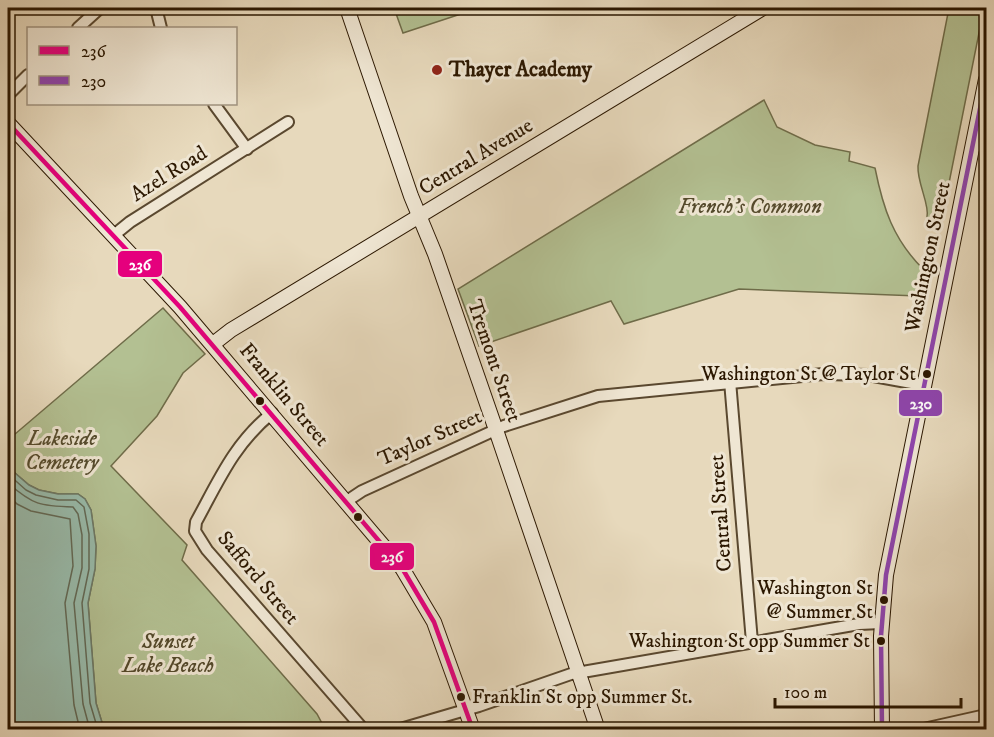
<svg xmlns="http://www.w3.org/2000/svg" width="994" height="737" font-family="'IM FELL DW Pica',serif">
  <style>
    .green { fill: #b3c092; stroke: #6f6c49; stroke-width: 1.5 }
    .water { fill: #98bbab; stroke: #6c7967; stroke-width: 1.5 }
    .lines { fill: none; stroke-linecap: round; stroke-linejoin: round }
    .shore { stroke: #626956; stroke-width: 1.5 }
    .street-casing { stroke: #5a482f; stroke-width: 14 }
    .secondary-casing { stroke: #2b1700; stroke-width: 16 }
    .street { stroke: #efe6d3; stroke-width: 10 }
    .secondary { stroke: #efe6d3; stroke-width: 14 }
    .bus-1-casing { stroke: #efe6d3; stroke-width: 9 }
    .bus-2-casing { stroke: #efe6d3; stroke-width: 9 }
    .bus-1 { stroke: #e5007d; stroke-width: 4.5 }
    .bus-2 { stroke: #8e44ad; stroke-width: 4.5 }
    .poi-dot { fill: #8f2418; stroke: #efe6d3; stroke-width: 2 }
    .bus-dot { fill: #2b1700; stroke: #efe6d3; stroke-width: 2 }
    .labels { text-anchor: middle; dominant-baseline: central; stroke-width: 6; stroke-linejoin: round; paint-order: stroke }
    .bus-label { font-size: 20px; fill: #2b1700; stroke: #efe6d3; text-anchor: end }
    .poi-label { font-size: 21px; font-weight: bold; fill: #2b1700; stroke: #efe6d3; text-anchor: start }
    .street-label { font-size: 21px; fill: #2b1700; stroke: #efe6d3 }
    .park-label { font-size: 21px; font-style: italic; fill: #544a2c; stroke: #efe6d3 }
    .line-badge { stroke: #efe6d3; stroke-width: 2 }
    .badge-label { font-size: 16px; text-anchor: middle; font-weight: bold; fill: #fff }
  </style>
  <rect width="100%" height="100%" fill="#e7d9bc"/>
  <filter id="stains"><feTurbulence type="fractalNoise" baseFrequency=".00333" numOctaves="4"/><feColorMatrix values="0 0 0 0 .2 0 0 0 0 .09 0 0 0 0 .02 0 0 0 .5 -.17"/></filter>
  <radialGradient id="worn" r=".72"><stop offset=".6" stop-color="#630" stop-opacity="0"/><stop offset="1" stop-color="#630" stop-opacity=".3"/></radialGradient>
  <!-- green -->
  <g class="green">
    <polygon points="394,8 479,8 403,33"/>
    <path d="M949 8H984L942 218 937 226 927 217C930 205 917 183 918 166Z"/>
    <path d="M764 100 777 127 815 145 850 152 849 161 875 168C883 208 893 239 923 269L918 296 739 289 624 324 611 301 479 346 458 289Z"/>
    <polygon points="163,308 205,354 183,373 157,416 111,466 187,545 182,560 317,714 325,729 104,729 96,703 88,603 95,569 96,546 91,510 85,499 78,494 59,494 39,490 29,485 8,467 8,440"/>
  </g>
  <!-- water -->
  <polygon class="water" points="8,467 29,485 39,490 58,494 78,494 85,499 91,510 96,546 95,569 88,603 96,703 104,729 8,729"/>
  <g class="lines">
    <!-- shore -->
    <g class="shore">
      <polyline points="8,474 26,490 36,495 58,500 76,500 84,507 89,534 89,569 82,603 90,703 98,730"/>
      <path d="M8 483C33 505 40 506 73 507L78 514 82 535V568L74 603 83 704 90 730"/>
      <polyline points="8,495 17,504 31,511 70,519 73,566 65,603 74,705 80,730"/>
    </g>
    <defs>
      <g id="street">
        <polyline points="156,8 161,28"/>
        <polyline points="78,28 100,8"/>
        <polyline points="8,95 28,75"/>
        <polyline points="214,104 247,149"/>
        <polyline points="973,145 986,148"/>
        <polyline points="114,235 130,222 288,122"/>
        <polyline points="730,381 752,642"/>
        <path d="M272 413C234 444 219 480 196 522L195 531 207 550 364 730"/>
        <polyline points="347,501 362,491 504,426 598,396 823,374 868,375 923,385"/>
        <polyline points="397,730 479,706 571,674 859,624 881,623"/>
        <polyline points="919,730 986,715"/>
      </g>
      <g id="secondary">
        <polyline points="347,8 411,196 435,254 496,430 598,730"/>
        <polyline points="8,123 180,307 402,568 434,622 473,730"/>
        <polyline points="213,344 231,330 763,8"/>
        <polyline points="882,730 881,636 886,575 986,79"/>
      </g>
    </defs>
    <!-- street casing -->
    <use href="#street" class="street-casing"/>
    <!-- secondary casing -->
    <use href="#secondary" class="secondary-casing"/>
    <!-- street -->
    <use href="#street" class="street"/>
    <!-- secondary -->
    <use href="#secondary" class="secondary"/>
    <defs>
      <polyline id="bus-1" points="8,123 180,307 402,568 434,622 473,730"/>
      <polyline id="bus-2" points="882,730 881,636 886,575 986,79"/>
    </defs>
    <!-- bus-1 casing -->
    <use href="#bus-1" class="bus-1-casing"/>
    <!-- bus-2 casing -->
    <use href="#bus-2" class="bus-2-casing"/>
    <!-- bus-1 -->
    <use href="#bus-1" class="bus-1"/>
    <!-- bus-2 -->
    <use href="#bus-2" class="bus-2"/>
  </g>
  <!-- markers -->
  <circle class="poi-dot" cx="437" cy="70" r="6"/>
  <g class="bus-dot">
    <circle cx="927" cy="374" r="5"/>
    <circle cx="260" cy="401" r="5"/>
    <circle cx="358" cy="517" r="5"/>
    <circle cx="884" cy="600" r="5"/>
    <circle cx="881" cy="641" r="5"/>
    <circle cx="461" cy="697" r="5"/>
  </g>
  <g class="labels">
    <!-- bus labels -->
    <g class="bus-label">
      <text x="916" y="374">Washington St @ Taylor St</text>
      <text x="873" y="588">Washington St<tspan x="873" dy="24">@ Summer St</tspan></text>
      <text x="870" y="641">Washington St opp Summer St</text>
      <text x="472" y="697" text-anchor="start">Franklin St opp Summer St.</text>
    </g>
    <!-- poi labels -->
    <g class="poi-label">
      <text x="449" y="70">Thayer Academy</text>
    </g>
    <!-- street labels -->
    <g class="street-label">
      <text transform="translate(476 157) rotate(-31)">Central Avenue</text>
      <text transform="translate(169 174) rotate(-32)">Azel Road</text>
      <text transform="translate(928 257) rotate(-78)">Washington Street</text>
      <text transform="translate(494 361) rotate(71)">Tremont Street</text>
      <text transform="translate(284 395) rotate(50)">Franklin Street</text>
      <text transform="translate(430 438) rotate(-24)">Taylor Street</text>
      <text transform="translate(721 513) rotate(-94)">Central Street</text>
      <text transform="translate(258 578) rotate(50)">Safford Street</text>
    </g>
    <!-- park labels -->
    <g class="park-label">
      <text x="750" y="207">French's Common</text>
      <text x="62" y="439">Lakeside<tspan x="62" dy="24">Cemetery</tspan></text>
      <text x="168" y="642">Sunset<tspan x="168" dy="24">Lake Beach</tspan></text>
    </g>
  </g>
  <g class="line-badge">
    <rect x="117" y="250" width="46" height="28" rx="6" fill="#e5007d"/>
    <rect x="898" y="389" width="45" height="28" rx="6" fill="#8e44ad"/>
    <rect x="369" y="542" width="46" height="29" rx="6" fill="#e5007d"/>
  </g>
  <g class="badge-label">
    <text x="140" y="270">236</text>
    <text x="921" y="409">230</text>
    <text x="392" y="562">236</text>
  </g>
  <!-- margin -->
  <rect width="994" height="737" fill="none" stroke="#e7d9bc" stroke-width="30"/>
  <rect x="9" y="9" width="976" height="719" fill="none" stroke="#2b1700" stroke-width="3"/>
  <rect x="15" y="15" width="964" height="707" fill="none" stroke="#2b1700" stroke-width="1.5"/>
  <!-- legend -->
  <rect x="27" y="27" width="210" height="78" fill="#efe6d3" stroke="#a1937f" stroke-width="1.5"/>
  <rect x="39" y="46" width="30" height="9" fill="#e5007d" stroke="#a1937f" stroke-width="1.5"/>
  <text x="81" y="57" font-size="18" fill="#2b1700">236</text>
  <rect x="39" y="76" width="30" height="9" fill="#8e44ad" stroke="#a1937f" stroke-width="1.5"/>
  <text x="81" y="87" font-size="18" fill="#2b1700">230</text>
  <!-- scale -->
  <path d="M775 698v9h186v-9" fill="none" stroke="#2b1700" stroke-width="3"/>
  <text x="784" y="698" font-size="18" fill="#2b1700" stroke="#efe6d3" stroke-width="4.5" paint-order="stroke">100 m</text>
  <rect width="100%" height="100%" filter="url(#stains)"/>
  <rect width="100%" height="100%" fill="url(#worn)"/>
</svg>
